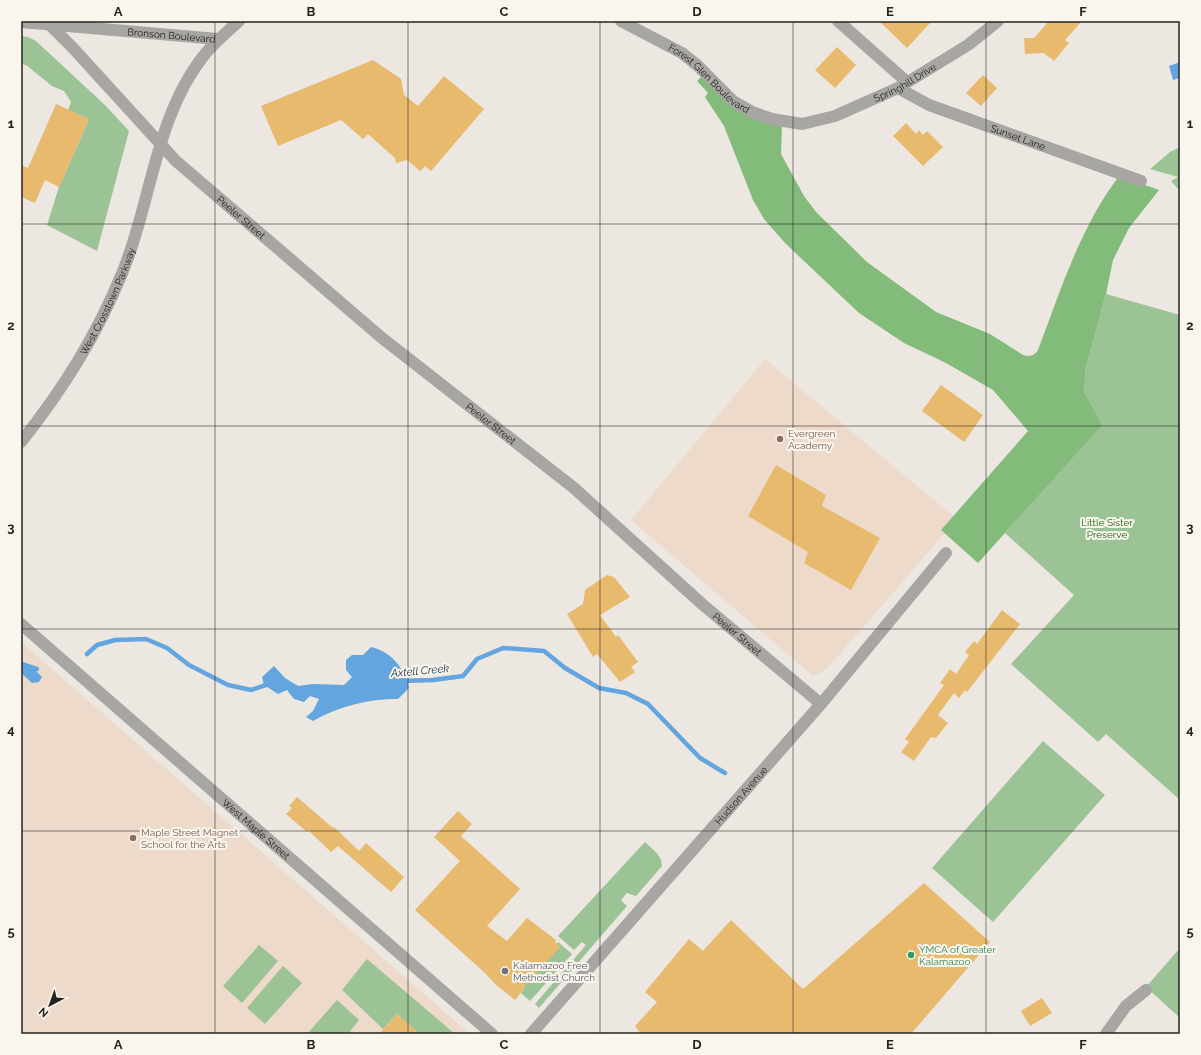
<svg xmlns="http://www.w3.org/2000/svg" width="1201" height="1055" font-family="Raleway,sans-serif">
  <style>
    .education { fill: #eddaca }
    .green { fill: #9cc396 }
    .forest { fill: #83bb7a }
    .water { fill: #63a5de }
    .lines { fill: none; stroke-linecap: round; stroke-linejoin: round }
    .stream { stroke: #63a5de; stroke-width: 4.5 }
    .building { fill: #e7ba6e }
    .minor { stroke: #a8a6a3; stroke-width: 12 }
    .grid { fill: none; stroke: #242320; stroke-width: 1; stroke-opacity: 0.55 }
    .education-dot { fill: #8d6e63; stroke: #faf5ed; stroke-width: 1.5 }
    .leisure-dot { fill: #2e9e5b; stroke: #faf5ed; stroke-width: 1.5 }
    .worship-dot { fill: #6b7280; stroke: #faf5ed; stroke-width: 1.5 }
    .labels { text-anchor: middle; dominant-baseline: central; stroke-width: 4; stroke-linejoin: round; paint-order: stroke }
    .street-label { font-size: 10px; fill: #242320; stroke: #faf5ed }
    .education-label { font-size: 10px; fill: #785e54; stroke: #faf5ed; text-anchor: start }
    .park-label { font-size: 10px; fill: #196309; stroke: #faf5ed }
    .leisure-label { font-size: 10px; fill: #27864d; stroke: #faf5ed; text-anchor: start }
    .worship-label { font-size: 10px; fill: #5b616d; stroke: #faf5ed; text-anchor: start }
    .water-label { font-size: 11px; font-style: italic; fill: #122e46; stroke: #faf5ed }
    .neatline { fill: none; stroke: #242320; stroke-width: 1.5 }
    .grid-label { font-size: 13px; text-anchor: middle; font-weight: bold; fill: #242320 }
  </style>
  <rect width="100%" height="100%" fill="#ece7e0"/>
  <!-- education -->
  <g class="education">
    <polygon points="765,359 957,519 831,664 821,673 812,675 631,520"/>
    <polygon points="21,642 470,1034 21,1034"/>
  </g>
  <!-- green -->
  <g class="green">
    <polygon points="21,36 28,37 36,41 106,106 129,131 97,251 47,225 59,187 89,119 68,110 71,102 64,91 52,86 26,65 21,64"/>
    <polygon points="1180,147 1180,191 1171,181 1178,177 1150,169 1170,152"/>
    <polygon points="1106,294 1180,315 1180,800 1106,734 1098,742 1011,664 1074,595 1005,533 1101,425 1084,392 1086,367"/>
    <polygon points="1043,741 1105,795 993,922 932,868"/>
    <path d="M645 842C652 849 662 855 662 866L636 896 627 893 621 900 627 906 539 1008 535 1004 586 945 582 942 574 950 558 936Z"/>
    <polygon points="558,942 572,954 530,1001 521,993 524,989 523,988"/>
    <polygon points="259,945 278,961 242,1003 223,986"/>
    <polygon points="1180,948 1180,1018 1146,987"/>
    <polygon points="367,959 455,1034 420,1034 397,1014 383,1029 342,990"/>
    <polygon points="283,966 302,983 265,1024 247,1008"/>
    <polygon points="337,1000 359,1020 348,1034 307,1034"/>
  </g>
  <!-- forest -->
  <path class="forest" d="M704 74 732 102 782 122 781 154 804 196 816 212 867 262 936 312 990 334 1023 355C1030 357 1034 356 1038 350 1061 289 1080 228 1119 176L1159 190 1129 228 1113 260 1106 294 1086 367 1084 392 1102 425 978 563 941 530 1028 431 993 390 946 363 904 343 859 313 785 243 764 219 753 200 724 126 705 97 708 93 697 81Z"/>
  <!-- water -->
  <g class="water">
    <polygon points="1180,62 1180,78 1173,80 1169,66"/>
    <path d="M371 647C391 651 405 669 409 688L398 699C368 699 339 706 313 721L306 717 313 711 319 699 310 696 304 702 294 699 287 690 278 694 264 685 262 677 274 666 285 678 298 686 313 684 344 685 352 677 346 670V660L352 655H363Z"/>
    <polygon points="21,661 30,665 42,677 39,682 32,683 21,673"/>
  </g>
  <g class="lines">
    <!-- stream -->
    <g class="stream">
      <polyline points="87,654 97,645 115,640 146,639 167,648 189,665 228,685 251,690 269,684"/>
      <polyline points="21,664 37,669"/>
      <polyline points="401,681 433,680 463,676 477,659 503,648 544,651 565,668 599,688 626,693 648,704 700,758 725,773"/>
    </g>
  </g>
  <!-- building -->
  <g class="building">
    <polygon points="879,21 932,21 907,48"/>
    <polygon points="1049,21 1082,21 1065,40 1069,43 1054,61 1044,53 1025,54 1024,38 1034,38"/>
    <polygon points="837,47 856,65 835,88 815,70"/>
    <polygon points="373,60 401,79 404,95 418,106 444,76 484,109 431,171 425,166 420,171 407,160 396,163 395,158 368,134 363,139 341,120 278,146 261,106"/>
    <polygon points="983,75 997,88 981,106 966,93"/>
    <polygon points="56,104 89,119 59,187 45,180 35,203 21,197 21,165 28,168"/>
    <polygon points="906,123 916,134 919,130 923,135 927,131 943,147 923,166 893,136"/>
    <polygon points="941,385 983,415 964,442 922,411"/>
    <polygon points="776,465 826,495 822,506 880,538 851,590 804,563 808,552 748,516"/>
    <polygon points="607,575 614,577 630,597 600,615 616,637 618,635 638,662 631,667 635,672 620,682 597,654 593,657 567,614 583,604 585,590"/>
    <polygon points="1002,610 1020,624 967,692 965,690 959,698 954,693 938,715 948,723 936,738 931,737 914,761 901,752 909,742 905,739 944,685 940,683 950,669 956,674 969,655 965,652 974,641 977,644"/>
    <polygon points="297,797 333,828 334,827 359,851 366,843 404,877 391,892 338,846 331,852 308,830 307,832 286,814 292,808 289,806"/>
    <polygon points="458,811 472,824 461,836 520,889 487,926 507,941 527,918 556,940 555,942 560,947 523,988 524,989 515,1000 496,985 485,973 415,910 460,861 434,837"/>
    <polygon points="924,883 990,942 911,1034 641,1034 635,1026 657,1002 645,992 689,939 703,951 731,920 803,989"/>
    <polygon points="1042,998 1052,1013 1030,1026 1021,1011"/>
    <polygon points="397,1014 420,1034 379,1034"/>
  </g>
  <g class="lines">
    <!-- minor -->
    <g class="minor">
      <path id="s1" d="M621 21 682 53 697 65 733 101 752 112 772 119 802 124 835 116 898 88 968 45 998 21"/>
      <polyline points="838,21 907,82"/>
      <path id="s2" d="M21 22 218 39"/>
      <path id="s3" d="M49 24 73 48 176 161 382 338 574 488 702 604 821 704"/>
      <path id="s4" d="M898 88 929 105 1141 181"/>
      <path id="s5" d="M21 442C64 388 97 335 123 271 152 200 155 116 205 54 215 42 227 32 239 21"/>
      <path id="s6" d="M21 624 492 1034"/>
      <path id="s7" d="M531 1034 821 704 946 553"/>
      <polyline points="1106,1034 1126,1006 1146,990"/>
    </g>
  </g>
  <!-- grid -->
  <path class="grid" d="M215 21V1034M408 21V1034M600 21V1034M793 21V1034M986 21V1034M21 224H1180M21 426H1180M21 629H1180M21 831H1180"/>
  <!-- markers -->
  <g class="education-dot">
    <circle cx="780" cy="439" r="4"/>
    <circle cx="133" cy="838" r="4"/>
  </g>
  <circle class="leisure-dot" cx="911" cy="955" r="4"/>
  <circle class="worship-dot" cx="505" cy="971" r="4"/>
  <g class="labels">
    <!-- street labels -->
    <g class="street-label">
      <text stroke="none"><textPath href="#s2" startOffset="151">Bronson Boulevard</textPath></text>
      <text stroke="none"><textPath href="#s1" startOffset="106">Forest Glen Boulevard</textPath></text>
      <text stroke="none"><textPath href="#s1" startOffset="324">Springhill Drive</textPath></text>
      <text stroke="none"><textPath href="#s4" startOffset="130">Sunset Lane</textPath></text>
      <text stroke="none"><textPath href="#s3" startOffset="273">Peeler Street</textPath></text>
      <text stroke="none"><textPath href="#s5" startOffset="166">West Crosstown Parkway</textPath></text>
      <text stroke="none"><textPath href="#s3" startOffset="597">Peeler Street</textPath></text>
      <text stroke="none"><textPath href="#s3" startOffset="921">Peeler Street</textPath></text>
      <text stroke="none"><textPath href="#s7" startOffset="318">Hudson Avenue</textPath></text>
      <text stroke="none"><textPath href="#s6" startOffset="312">West Maple Street</textPath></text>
    </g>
    <!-- education labels -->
    <g class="education-label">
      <text x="788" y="433">Evergreen<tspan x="788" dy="12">Academy</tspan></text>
      <text x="141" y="832">Maple Street Magnet<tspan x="141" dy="12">School for the Arts</tspan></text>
    </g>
    <!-- park labels -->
    <g class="park-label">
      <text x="1107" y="522">Little Sister<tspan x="1107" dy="12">Preserve</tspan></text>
    </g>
    <!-- leisure labels -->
    <g class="leisure-label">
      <text x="919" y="949">YMCA of Greater<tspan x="919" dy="12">Kalamazoo</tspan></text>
    </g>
    <!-- worship labels -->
    <g class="worship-label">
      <text x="513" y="965">Kalamazoo Free<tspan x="513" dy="12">Methodist Church</tspan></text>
    </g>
    <!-- water labels -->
    <g class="water-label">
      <text transform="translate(420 671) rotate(-5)">Axtell Creek</text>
    </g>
  </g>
  <!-- border -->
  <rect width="1201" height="1055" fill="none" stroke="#faf5ed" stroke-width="44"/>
  <!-- north arrow -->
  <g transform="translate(50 1005) rotate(221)" stroke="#faf5ed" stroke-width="3" paint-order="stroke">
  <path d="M0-3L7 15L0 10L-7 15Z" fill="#242320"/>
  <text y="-6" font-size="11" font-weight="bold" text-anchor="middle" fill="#242320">N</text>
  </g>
  <rect x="22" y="22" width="1157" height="1011" class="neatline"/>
  <g class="grid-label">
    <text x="118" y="16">A</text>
    <text x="311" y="16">B</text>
    <text x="504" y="16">C</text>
    <text x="697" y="16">D</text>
    <text x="890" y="16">E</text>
    <text x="1083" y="16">F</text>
    <text x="11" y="128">1</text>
    <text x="1190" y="128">1</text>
    <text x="11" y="330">2</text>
    <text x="1190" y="330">2</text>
    <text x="11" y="532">3</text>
    <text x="1190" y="532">3</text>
    <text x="11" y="734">4</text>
    <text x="1190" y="734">4</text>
    <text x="11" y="936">5</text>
    <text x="1190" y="936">5</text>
    <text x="118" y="1049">A</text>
    <text x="311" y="1049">B</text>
    <text x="504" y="1049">C</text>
    <text x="697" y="1049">D</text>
    <text x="890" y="1049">E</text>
    <text x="1083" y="1049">F</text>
  </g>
</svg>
